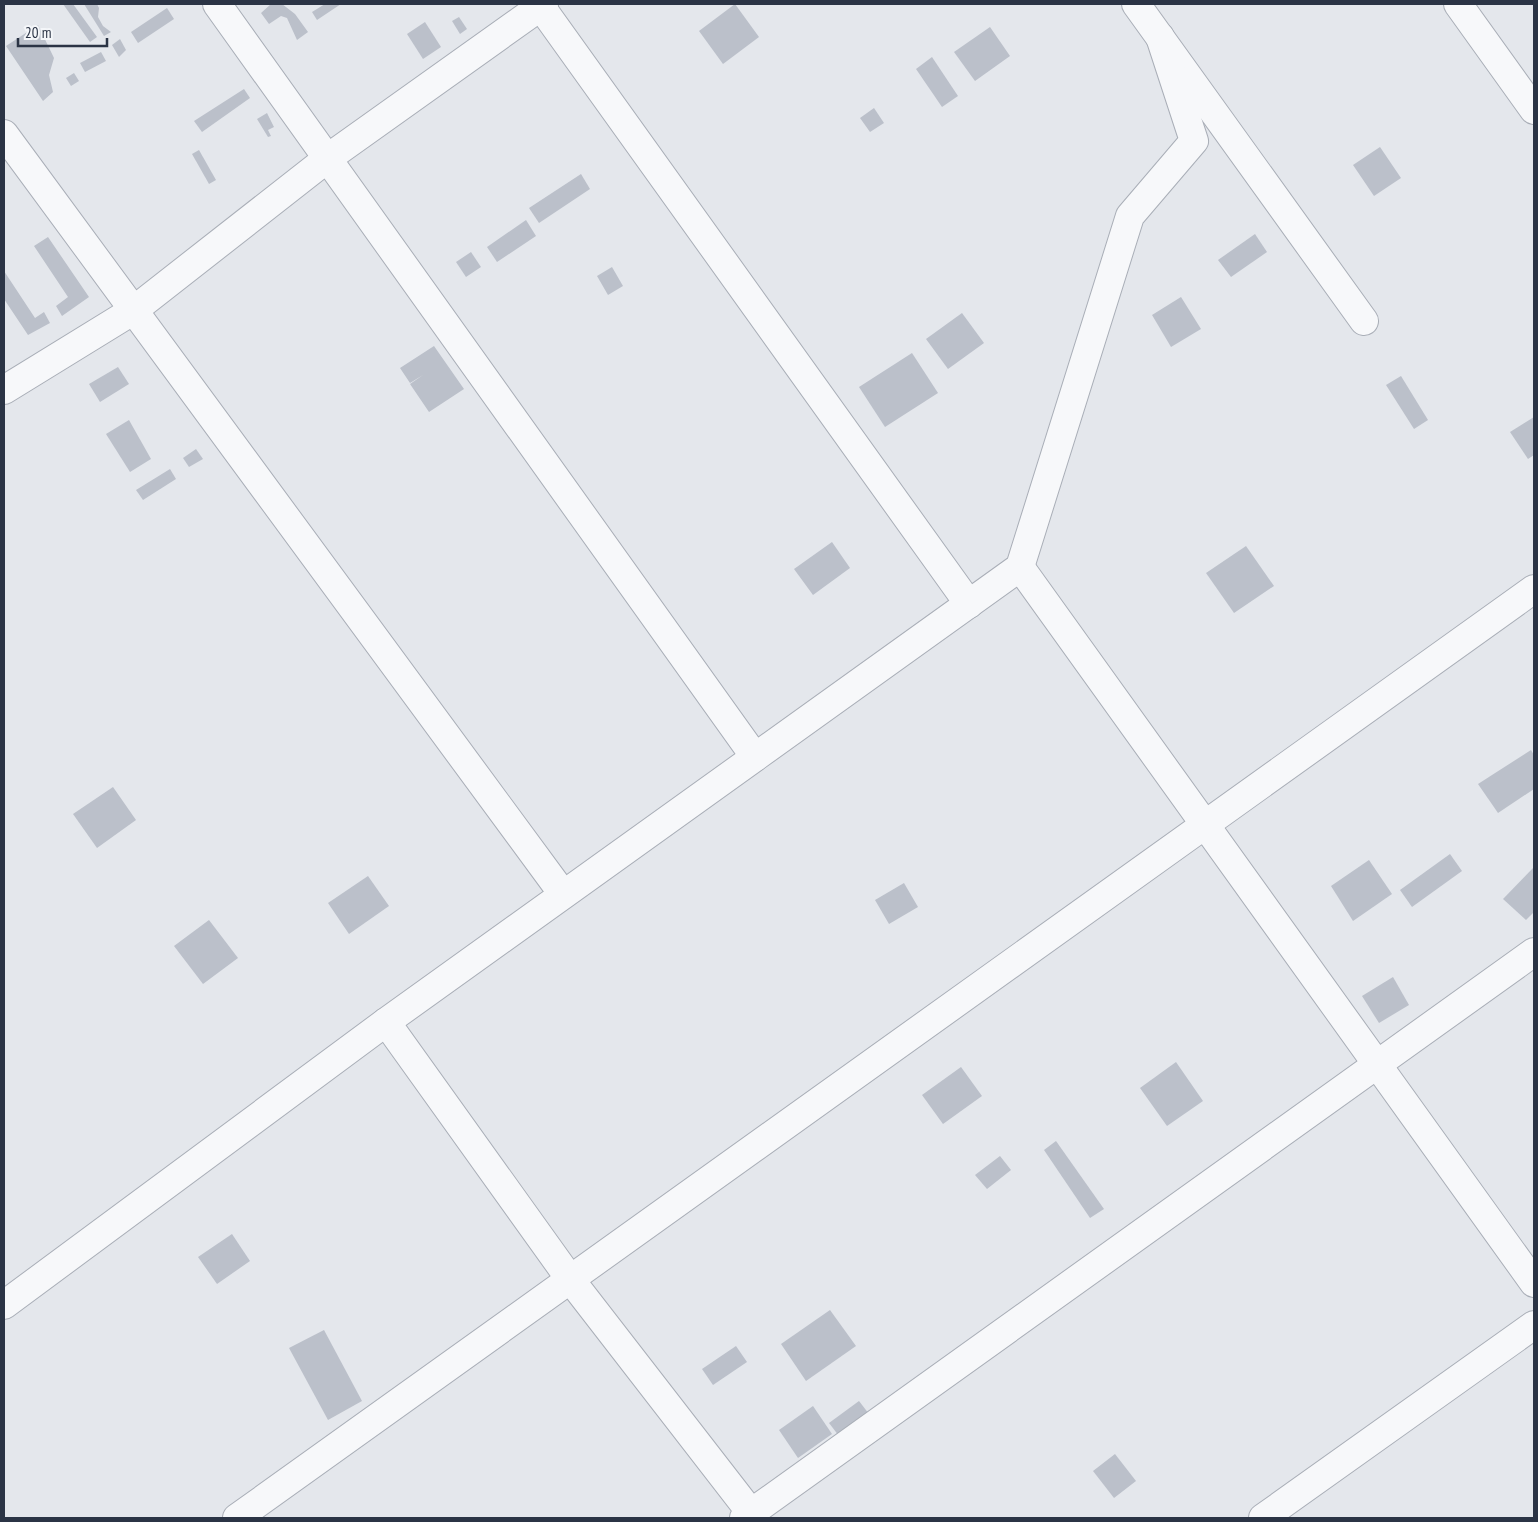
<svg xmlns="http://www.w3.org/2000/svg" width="1538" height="1522" font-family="'PT Sans Narrow',sans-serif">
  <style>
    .building { fill: #bbc0ca }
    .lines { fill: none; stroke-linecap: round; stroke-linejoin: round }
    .minor-casing { stroke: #a9aeb7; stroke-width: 30 }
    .minor { stroke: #f7f8fa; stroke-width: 28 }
  </style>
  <rect width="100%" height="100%" fill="#e4e7ec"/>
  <!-- building -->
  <g class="building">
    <polygon points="63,4 73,4 97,37 90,42"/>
    <polygon points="84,4 97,4 99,8 98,17 103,26 111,32 104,36"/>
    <polygon points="271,4 282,4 295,14 308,32 297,40 287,18 281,16 269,24 261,13"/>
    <polygon points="325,4 341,4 317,20 312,12"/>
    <polygon points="735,4 759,37 723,64 699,31"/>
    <polygon points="167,8 174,19 138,43 131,32"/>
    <polygon points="459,17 467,29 460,34 452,21"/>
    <polygon points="425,22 441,47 423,59 407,34"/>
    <polygon points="38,25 54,58 49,75 53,92 43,101 6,46"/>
    <polygon points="990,27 1010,56 975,81 954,52"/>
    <polygon points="120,39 126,50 119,57 112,45"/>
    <polygon points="101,52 106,61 85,72 80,63"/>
    <polygon points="932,57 958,96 942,107 916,69"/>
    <polygon points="74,73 79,81 71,86 66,78"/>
    <polygon points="244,89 250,98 202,132 194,121"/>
    <polygon points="874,108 884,123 870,132 860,118"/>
    <polygon points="267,113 274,127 268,130 271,136 268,137 257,119"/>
    <polygon points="1380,147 1401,178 1374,196 1353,165"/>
    <polygon points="199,150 216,180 209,184 192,154"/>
    <polygon points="581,174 590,189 539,223 529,208"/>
    <polygon points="526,220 536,236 497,262 487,247"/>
    <polygon points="1255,234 1267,252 1231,277 1218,260"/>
    <polygon points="48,237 89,297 62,316 56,306 68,297 34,246"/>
    <polygon points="471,252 481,267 466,277 456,262"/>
    <polygon points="612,267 623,286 608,295 597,276"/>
    <polygon points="4,271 35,318 44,312 50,323 28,335 4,299"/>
    <polygon points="1181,297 1201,329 1171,347 1152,315"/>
    <polygon points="962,313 984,343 948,369 926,339"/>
    <polygon points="434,346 464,389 429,412 410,384 423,375 410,383 400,368"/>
    <polygon points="912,353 938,393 885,427 859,387"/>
    <polygon points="118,367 129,384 100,402 89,384"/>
    <polygon points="1401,376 1428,420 1414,429 1386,385"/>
    <polygon points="1534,417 1534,455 1528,459 1510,432"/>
    <polygon points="129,420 151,459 130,472 106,434"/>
    <polygon points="196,449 203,459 189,467 183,458"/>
    <polygon points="170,469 176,479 143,500 136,490"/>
    <polygon points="832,542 850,568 813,595 794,569"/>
    <polygon points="1246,546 1274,586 1234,613 1206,573"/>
    <polygon points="1531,750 1534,755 1534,789 1498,813 1478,784"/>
    <polygon points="113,787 136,820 97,848 73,814"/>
    <polygon points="1450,854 1462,871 1412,907 1400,890"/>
    <polygon points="1369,860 1392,894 1353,921 1331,886"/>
    <polygon points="1534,867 1534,912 1526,920 1503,899"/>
    <polygon points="368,876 389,906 349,934 328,903"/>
    <polygon points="904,883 918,907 889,924 875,900"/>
    <polygon points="209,920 238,958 203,984 174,946"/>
    <polygon points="1393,977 1409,1005 1379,1023 1362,996"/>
    <polygon points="1176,1062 1203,1101 1167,1126 1140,1088"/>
    <polygon points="961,1067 982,1096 943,1124 922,1095"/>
    <polygon points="1056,1141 1104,1209 1090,1218 1044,1150"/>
    <polygon points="1000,1156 1011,1170 987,1189 975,1175"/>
    <polygon points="232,1234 250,1261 217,1284 198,1257"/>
    <polygon points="830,1310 856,1346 806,1381 781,1344"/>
    <polygon points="324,1330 362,1401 328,1420 289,1348"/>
    <polygon points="736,1346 747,1362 713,1385 702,1369"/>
    <polygon points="859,1401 869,1414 839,1436 829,1423"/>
    <polygon points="813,1406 832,1434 798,1458 779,1430"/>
    <polygon points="1115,1454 1136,1481 1114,1498 1093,1471"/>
  </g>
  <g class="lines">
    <defs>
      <g id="minor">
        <polyline points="217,4 755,757"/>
        <polyline points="539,4 969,604"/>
        <polyline points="1136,4 1364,321"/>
        <polyline points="1458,4 1534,110"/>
        <polyline points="4,134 563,894"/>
        <polyline points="4,390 134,310 328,158 544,4"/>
        <polyline points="1020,567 1534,1283"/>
        <polyline points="386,1022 570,1279 755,1518"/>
        <polyline points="4,1305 386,1022 1020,567 1130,216 1194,141 1160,37"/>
        <polyline points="237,1518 1534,589"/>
        <polyline points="744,1518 1534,952"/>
        <polyline points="1263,1518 1534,1325"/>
      </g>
    </defs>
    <!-- minor casing -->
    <use href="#minor" class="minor-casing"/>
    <!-- minor -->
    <use href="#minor" class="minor"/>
  </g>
  <!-- border -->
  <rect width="1538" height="1522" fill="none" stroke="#2b3445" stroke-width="10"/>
  <!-- scale -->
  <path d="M18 38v8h89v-8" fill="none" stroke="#2b3445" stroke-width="2.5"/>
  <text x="25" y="38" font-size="15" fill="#2b3445" stroke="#f4f6f9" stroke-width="4" paint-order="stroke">20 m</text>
</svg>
